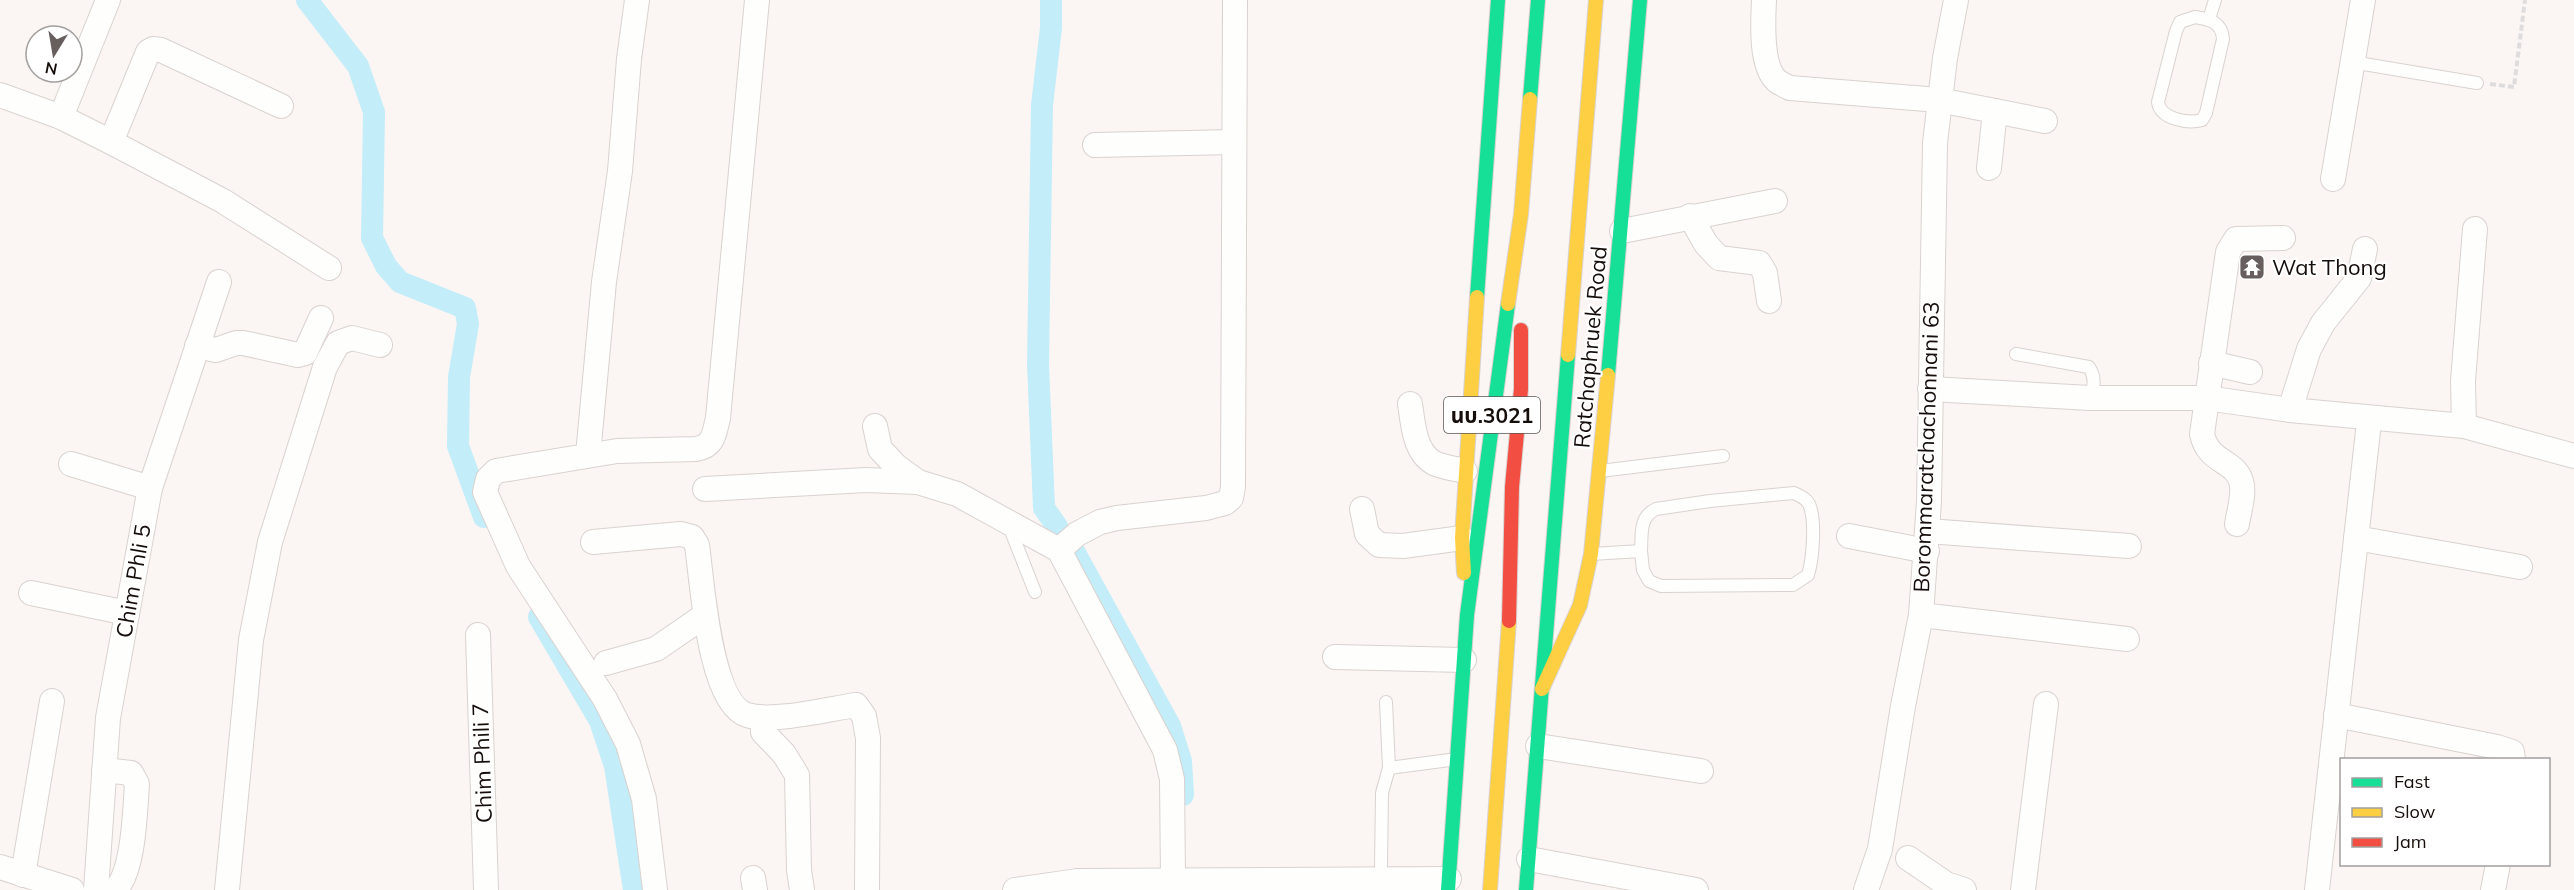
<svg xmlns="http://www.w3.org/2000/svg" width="2574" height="890" font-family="Mulish,'Noto Sans Thai',sans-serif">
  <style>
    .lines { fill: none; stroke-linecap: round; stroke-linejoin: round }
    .canal { stroke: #c3edf9; stroke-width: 22 }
    .lane-casing { stroke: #d9d2cf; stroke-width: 14 }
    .street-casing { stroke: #d9d2cf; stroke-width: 26 }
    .fast-casing { stroke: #d9d2cf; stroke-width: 16 }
    .slow-casing { stroke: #d9d2cf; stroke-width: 16 }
    .jam-casing { stroke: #d9d2cf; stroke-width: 16 }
    .path { stroke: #dedcdc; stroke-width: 4; stroke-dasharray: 6 3; stroke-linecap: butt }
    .lane { stroke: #fefefd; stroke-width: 12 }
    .street { stroke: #fefefd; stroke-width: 24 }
    .fast { stroke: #16e098; stroke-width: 14 }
    .slow { stroke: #ffcf43; stroke-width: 14 }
    .jam { stroke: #f24e42; stroke-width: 14 }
    .labels { text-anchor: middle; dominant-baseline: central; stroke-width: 4.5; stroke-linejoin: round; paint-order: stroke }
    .shield { fill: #fff; stroke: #5c5654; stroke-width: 1.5 }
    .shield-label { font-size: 21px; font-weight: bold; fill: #160e0b }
    .poi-label { font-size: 22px; fill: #160e0b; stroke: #fff; text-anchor: start }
    .street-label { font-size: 22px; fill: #160e0b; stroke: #fff }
  </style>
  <rect width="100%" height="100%" fill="#fbf6f4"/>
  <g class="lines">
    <!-- canal -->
    <g class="canal">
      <polyline points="307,0 358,66 374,112 372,238 386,266 400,282 465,308 468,324 459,377 458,446 484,517"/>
      <polyline points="1051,0 1051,28 1042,105 1038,364 1044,508 1058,528"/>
      <polyline points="1075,553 1170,726 1181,761 1183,795"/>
      <polyline points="539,617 600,721 615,766 634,890"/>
    </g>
    <defs>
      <g id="lane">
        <path d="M2195 17C2209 19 2222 22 2223 39L2206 113 2202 120C2188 124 2160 119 2158 102L2176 31 2180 22Z"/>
        <polyline points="2209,19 2215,0"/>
        <polyline points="2352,62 2477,83"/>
        <path d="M2016 354 2089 367C2096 378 2094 386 2090 398"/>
        <polyline points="1600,471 1723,456"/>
        <polyline points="1009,526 1035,592"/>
        <path d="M1591 554 1641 551 1643 570 1649 581 1661 586 1793 585 1808 575C1813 559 1816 519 1809 504 1806 498 1800 496 1794 493L1710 501 1656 509C1639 517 1642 534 1641 551"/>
        <polyline points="1386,702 1389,768"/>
        <polyline points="1381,866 1382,793 1389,768 1457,759"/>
      </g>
      <g id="street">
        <path d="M1764 0C1763 21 1760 66 1777 81 1781 84 1786 86 1790 88L1939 100 2045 121"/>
        <polyline points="0,95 61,117 111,142 223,201 329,268"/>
        <polyline points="61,117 108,0"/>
        <polyline points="111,142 148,52 153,49 161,50 281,106"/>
        <polyline points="1095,145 1233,142"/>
        <polyline points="1989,168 1995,111"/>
        <polyline points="2333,179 2363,0"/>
        <polyline points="1690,216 1706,244 1719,258 1759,263 1765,273 1769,301"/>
        <polyline points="1622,231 1775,201"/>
        <polyline points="197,346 216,350 236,343 243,343 298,355 305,353 321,318"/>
        <polyline points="2211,363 2250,372"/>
        <polyline points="1930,389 2090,398 2206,398 2290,410 2464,426 2574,456"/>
        <path d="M1410 404C1413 423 1414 452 1434 463 1442 467 1456 469 1465 471"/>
        <polyline points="2290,410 2309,349 2323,323 2359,278 2365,249"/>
        <polyline points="875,426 880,449 896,466 918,482 957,494 1059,550"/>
        <polyline points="2464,426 2463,381 2475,229"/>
        <polyline points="588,455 604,282 620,171 629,59 637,0"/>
        <polyline points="71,464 150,488"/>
        <polyline points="705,489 866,480 918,482"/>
        <polyline points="1362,509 1367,534 1379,545 1403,546 1462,538"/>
        <path d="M2237 524C2239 511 2245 493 2241 481 2235 460 2208 463 2202 434L2228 252 2236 239 2283 238"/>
        <polyline points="1928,531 2129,546"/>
        <polyline points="1849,536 1927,551"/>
        <polyline points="2356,538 2520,567"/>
        <path d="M593 542 681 534 692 537 697 545C702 579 709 704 747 715 773 723 828 709 856 705L864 716 868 738 867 890"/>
        <polyline points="31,593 127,613"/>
        <polyline points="1921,615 2127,639"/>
        <polyline points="478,635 486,890"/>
        <polyline points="1335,657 1464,660"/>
        <polyline points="606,663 656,649 704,616"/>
        <polyline points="2336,715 2497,747 2512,752 2513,760"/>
        <polyline points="763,718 763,732 784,754 797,775 799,870 802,890"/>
        <polyline points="1538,746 1701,771"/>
        <path d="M104 770 131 773 137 784C135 810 134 872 115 890"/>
        <polyline points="1908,858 1946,884 1964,890"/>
        <polyline points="1529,859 1696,890"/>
        <polyline points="0,867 72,890"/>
        <polyline points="23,875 52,701"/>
        <polyline points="753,878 755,890"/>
        <polyline points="1173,880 1172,779 1165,750 1059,550 1077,534 1100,522 1117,518 1206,508 1225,503 1231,498 1233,487 1235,0"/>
        <polyline points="96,890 108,718 150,488 219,282"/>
        <polyline points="227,890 251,640 270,542 325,367 338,343 352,338 380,345"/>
        <path d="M655 890 644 799 628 744 605 699 518 566 485 492 488 479 496 471 617 451 696 449C714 446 714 434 718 418L757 0"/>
        <polyline points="1015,890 1078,881"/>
        <polyline points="1062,890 1078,881 1449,879"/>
        <polyline points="1866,890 1880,849 1903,706 1921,615 1929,501 1935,143 1945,58 1956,0"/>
        <polyline points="2023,890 2046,704"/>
        <polyline points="2317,890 2368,431"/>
        <polyline points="2493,890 2498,864"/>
      </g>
      <g id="fast">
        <polyline points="1530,99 1538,0"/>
        <polyline points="1477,297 1498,0"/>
        <polyline points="1608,375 1640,0"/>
        <polyline points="1448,890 1467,615 1508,304"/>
        <polyline points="1526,890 1568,355"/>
      </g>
      <g id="slow">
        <polyline points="1508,304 1521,214 1530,99"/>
        <polyline points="1568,355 1596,0"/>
        <polyline points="1464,573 1462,538 1477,297"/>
        <polyline points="1542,689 1580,605 1591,554 1608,375"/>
        <polyline points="1490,890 1509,621"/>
      </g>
      <polyline id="jam" points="1509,621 1512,487 1521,389 1521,330"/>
    </defs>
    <!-- lane casing -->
    <use href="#lane" class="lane-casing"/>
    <!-- street casing -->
    <use href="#street" class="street-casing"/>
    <!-- fast casing -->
    <use href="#fast" class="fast-casing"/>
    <!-- slow casing -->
    <use href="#slow" class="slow-casing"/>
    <!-- jam casing -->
    <use href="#jam" class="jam-casing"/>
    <!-- path -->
    <polyline class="path" points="2490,84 2514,87 2525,0"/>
    <!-- lane -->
    <use href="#lane" class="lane"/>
    <!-- street -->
    <use href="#street" class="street"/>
    <!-- fast -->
    <use href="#fast" class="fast"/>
    <!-- slow -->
    <use href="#slow" class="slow"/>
    <!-- jam -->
    <use href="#jam" class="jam"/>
  </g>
  <!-- icons -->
  <defs>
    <symbol id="temple-square" viewBox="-11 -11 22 22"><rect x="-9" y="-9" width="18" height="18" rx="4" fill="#665f5d" stroke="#fff"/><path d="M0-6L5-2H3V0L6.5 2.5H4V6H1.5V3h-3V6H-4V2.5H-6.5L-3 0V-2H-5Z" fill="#fff"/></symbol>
  </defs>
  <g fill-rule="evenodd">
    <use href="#temple-square" x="2237" y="252" width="30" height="30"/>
  </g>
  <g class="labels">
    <!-- shield labels -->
    <rect class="shield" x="1444" y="397" width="96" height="36" rx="4.5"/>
    <g class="shield-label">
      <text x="1492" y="415">นบ.3021</text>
    </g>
    <!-- poi labels -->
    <g class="poi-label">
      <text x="2272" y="267">Wat Thong</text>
    </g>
    <!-- street labels -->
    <g class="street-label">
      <text transform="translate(1590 347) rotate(-85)">Ratchaphruek Road</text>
      <text transform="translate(1926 447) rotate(-88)">Borommaratchachonnani 63</text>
      <text transform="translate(133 581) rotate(-80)">Chim Phli 5</text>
      <text transform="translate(482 763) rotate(-92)">Chim Phili 7</text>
    </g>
  </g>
  <!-- legend -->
  <rect x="2340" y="758" width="210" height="108" fill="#ffffff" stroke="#a29f9d" stroke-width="1.5"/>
  <rect x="2352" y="778" width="30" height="9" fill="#16e098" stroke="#a29f9d" stroke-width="1.5"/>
  <text x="2394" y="788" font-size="18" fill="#160e0b">Fast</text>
  <rect x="2352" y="808" width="30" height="9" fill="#ffcf43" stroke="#a29f9d" stroke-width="1.5"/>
  <text x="2394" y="818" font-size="18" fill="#160e0b">Slow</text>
  <rect x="2352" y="838" width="30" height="9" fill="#f24e42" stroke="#a29f9d" stroke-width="1.5"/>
  <text x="2394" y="848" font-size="18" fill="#160e0b">Jam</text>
  <!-- north arrow -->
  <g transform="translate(54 54) rotate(191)"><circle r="28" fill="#ffffff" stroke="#a29f9d" stroke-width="1.5"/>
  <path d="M0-4.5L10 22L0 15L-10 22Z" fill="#665f5d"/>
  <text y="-9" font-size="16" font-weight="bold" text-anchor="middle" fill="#160e0b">N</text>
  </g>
</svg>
